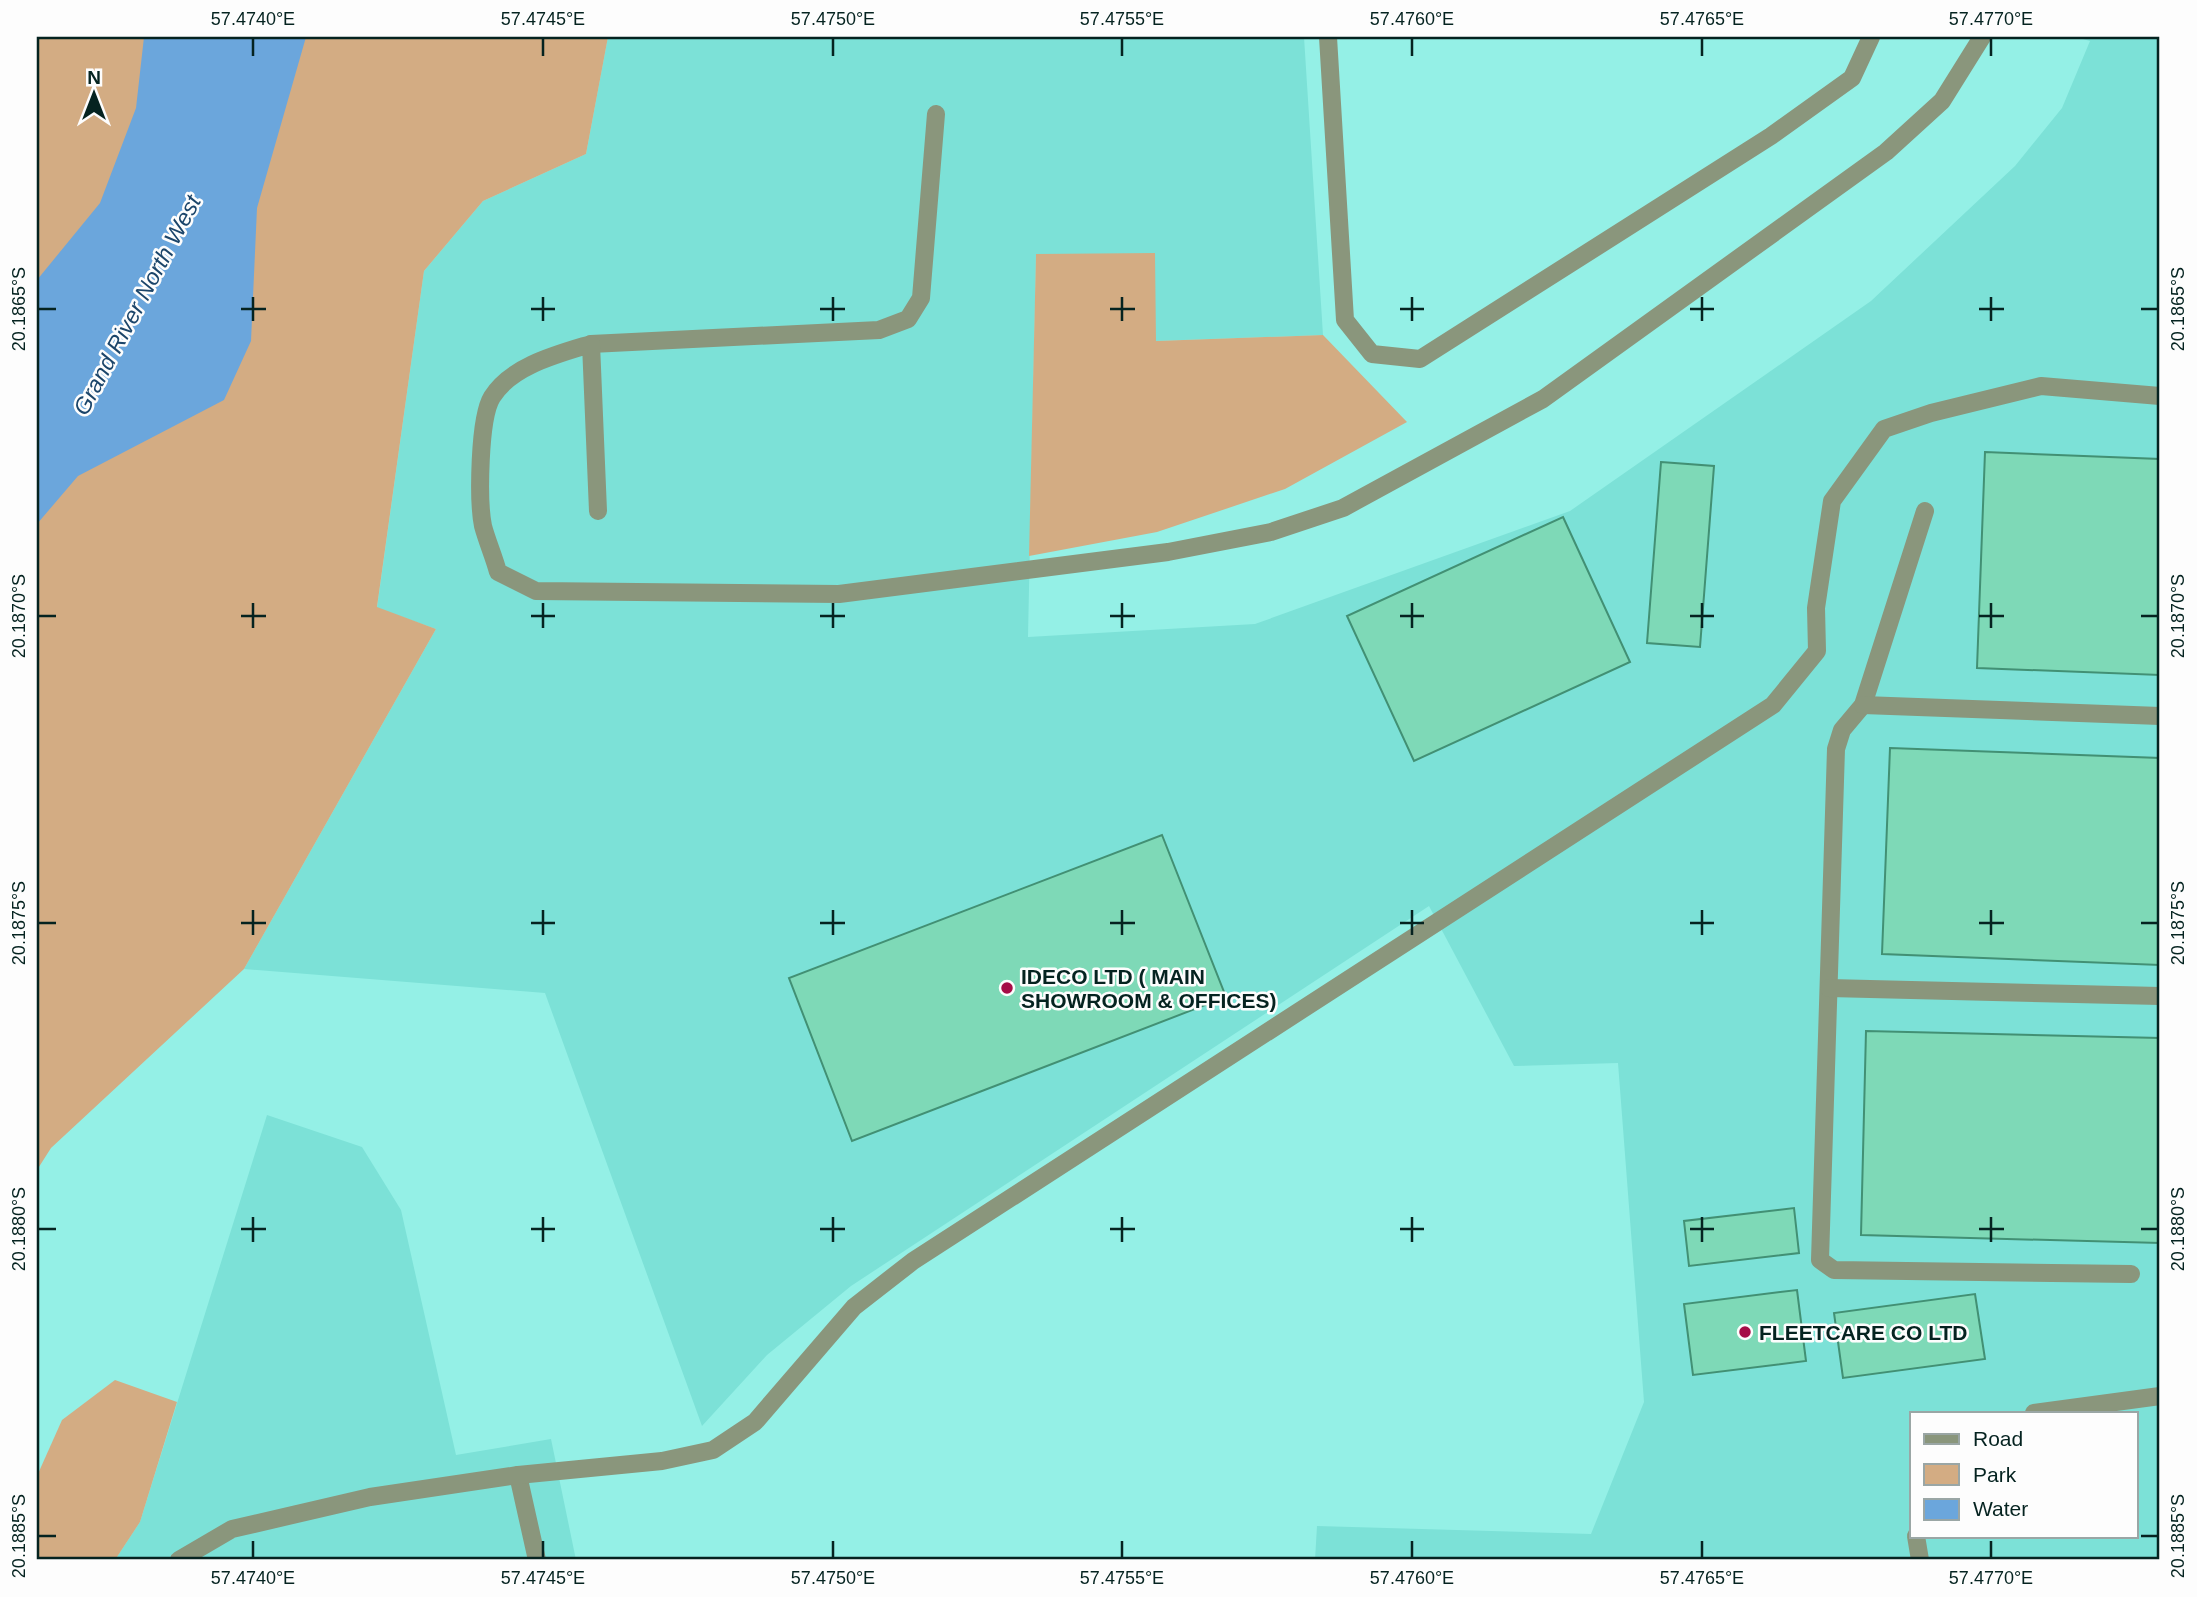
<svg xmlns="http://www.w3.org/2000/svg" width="2197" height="1597" font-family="Arial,sans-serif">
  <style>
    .built { fill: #7ce1d7; fill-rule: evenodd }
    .green { fill: #d3ac83 }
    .water { fill: #6ba6dc }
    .building { fill: #7ed9b7; stroke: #429074; stroke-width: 2 }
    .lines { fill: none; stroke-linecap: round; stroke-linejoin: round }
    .lane { stroke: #8a967c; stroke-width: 18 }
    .street { stroke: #8a967c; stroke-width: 18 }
    .ticks { fill: none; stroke: #052320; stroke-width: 2.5 }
    .poi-dot { fill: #a50d47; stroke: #fdfdfd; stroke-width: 2.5 }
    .labels { text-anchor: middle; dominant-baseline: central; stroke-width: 5; stroke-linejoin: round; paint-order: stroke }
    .poi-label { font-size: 21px; font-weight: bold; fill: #052320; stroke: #fdfdfd; text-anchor: start }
    .water-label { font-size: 23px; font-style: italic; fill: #1b456a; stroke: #fdfdfd }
    .neatline { fill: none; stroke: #052320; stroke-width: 2.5 }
    .ticks-label { font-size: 18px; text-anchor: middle; fill: #052320 }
  </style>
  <rect width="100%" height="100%" fill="#94f0e6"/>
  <!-- built -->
  <g class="built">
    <path d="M608 37H1304L1323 335 1155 341 1036 254 1028 637 1255 624 1570 511 1871 301 2015 166 2062 108 2090 41 2076 37H2160V1560H1315L1317 1526 1591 1534 1644 1402 1618 1063 1514 1066 1429 906 851 1286 767 1355 702 1426 545 993 244 969 436 629 377 608 424 271 483 201 586 154ZM1912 1413H2136V1536H1912Z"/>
    <polygon points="267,1115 362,1147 401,1210 456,1455 551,1439 576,1560 115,1560 140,1522"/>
  </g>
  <!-- green -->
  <g class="green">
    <polygon points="37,37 608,37 586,154 483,201 424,271 377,607 436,629 244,969 51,1148 37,1170"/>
    <polygon points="1155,253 1156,341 1323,335 1407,422 1285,489 1157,532 1029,556 1036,254"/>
    <polygon points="115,1380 177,1402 140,1522 115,1560 37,1560 37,1476 62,1420"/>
  </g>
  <!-- water -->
  <polygon class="water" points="144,37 306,37 257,208 251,341 224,400 78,476 37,524 37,280 100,203 136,108"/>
  <!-- building -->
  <g class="building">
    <polygon points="1985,452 2160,459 2160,675 1977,668"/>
    <polygon points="1661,462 1714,466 1700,647 1647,643"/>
    <polygon points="1563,517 1630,662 1414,761 1347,616"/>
    <polygon points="1890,748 2160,758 2160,965 1882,954"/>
    <polygon points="1162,835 1226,997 852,1141 789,978"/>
    <polygon points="1866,1031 2160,1038 2160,1243 1861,1235"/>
    <polygon points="1794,1208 1799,1253 1689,1266 1684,1221"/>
    <polygon points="1797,1290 1806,1361 1693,1375 1684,1304"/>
    <polygon points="1975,1294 1985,1359 1843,1378 1834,1313"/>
  </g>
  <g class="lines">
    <!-- lane -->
    <g class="lane">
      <polyline points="591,344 879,330 908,319 921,298 936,114"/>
      <path d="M598 511 591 344C558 354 511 366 492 397 479 418 478 501 483 526 487 541 494 557 498 572L536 591 839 594 1168 552 1271 532 1343 508 1543 399 1886 152 1942 101 1982 37"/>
      <polyline points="1925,511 1863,705 1842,730 1836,749 1820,1260 1834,1270 2131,1274"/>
      <polyline points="1863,705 2160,716"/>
      <polyline points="1829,988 2160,996"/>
      <polyline points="2034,1413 2160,1396"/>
      <polyline points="518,1475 537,1560"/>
      <polyline points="1916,1536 1920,1560"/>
      <polyline points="179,1560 232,1529 370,1497 518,1475 662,1461 713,1450 755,1422 854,1307 913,1261 1773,705 1817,651 1816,608 1832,501 1884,429 1931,413 2041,386 2160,396"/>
    </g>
    <!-- street -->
    <polyline class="street" points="1328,37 1345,320 1372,354 1420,359 1771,136 1852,78 1871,37"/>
  </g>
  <!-- ticks -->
  <path class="ticks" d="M253 38V56M543 38V56M833 38V56M1122 38V56M1412 38V56M1702 38V56M1991 38V56M253 297V321M543 297V321M833 297V321M1122 297V321M1412 297V321M1702 297V321M1991 297V321M38 309H56M241 309H266M531 309H555M820 309H845M1110 309H1135M1400 309H1424M1690 309H1714M1979 309H2004M2141 309H2158M253 603V628M543 603V628M833 603V628M1122 603V628M1412 603V628M1702 603V628M1991 603V628M38 616H56M241 616H266M531 616H555M820 616H845M1110 616H1135M1400 616H1424M1690 616H1714M1979 616H2004M2141 616H2158M253 910V935M543 910V935M833 910V935M1122 910V935M1412 910V935M1702 910V935M1991 910V935M38 923H56M241 923H266M531 923H555M820 923H845M1110 923H1135M1400 923H1424M1690 923H1714M1979 923H2004M2141 923H2158M253 1217V1242M543 1217V1242M833 1217V1242M1122 1217V1242M1412 1217V1242M1702 1217V1242M1991 1217V1242M38 1229H56M241 1229H266M531 1229H555M820 1229H845M1110 1229H1135M1400 1229H1424M1690 1229H1714M1979 1229H2004M2141 1229H2158M38 1536H56M2141 1536H2158M253 1541V1558M543 1541V1558M833 1541V1558M1122 1541V1558M1412 1541V1558M1702 1541V1558M1991 1541V1558"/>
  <!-- markers -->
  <g class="poi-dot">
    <circle cx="1007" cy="988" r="7"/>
    <circle cx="1745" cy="1332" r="7"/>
  </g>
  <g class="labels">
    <!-- poi labels -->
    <g class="poi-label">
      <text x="1021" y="976">IDECO LTD ( MAIN<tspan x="1021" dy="24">SHOWROOM &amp; OFFICES)</tspan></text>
      <text x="1759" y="1332">FLEETCARE CO LTD</text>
    </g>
    <!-- water labels -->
    <g class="water-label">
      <text transform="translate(137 305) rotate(-62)">Grand River North West</text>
    </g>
  </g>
  <!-- border -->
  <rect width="2197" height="1597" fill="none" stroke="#fdfdfd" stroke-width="77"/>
  <!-- legend -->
  <rect x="1910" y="1412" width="228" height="126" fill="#fdfdfd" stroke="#9aa6a5" stroke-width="2"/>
  <rect x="1924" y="1434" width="35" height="10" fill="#8a967c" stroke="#9aa6a5" stroke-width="2"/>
  <text x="1973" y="1446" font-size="21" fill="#052320">Road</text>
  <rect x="1924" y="1464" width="35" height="21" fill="#d3ac83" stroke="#9aa6a5" stroke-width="2"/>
  <text x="1973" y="1482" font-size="21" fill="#052320">Park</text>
  <rect x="1924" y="1499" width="35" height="21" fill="#6ba6dc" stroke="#9aa6a5" stroke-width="2"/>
  <text x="1973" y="1516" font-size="21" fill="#052320">Water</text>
  <!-- north arrow -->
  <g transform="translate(94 94)" stroke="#fdfdfd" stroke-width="5" paint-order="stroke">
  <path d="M0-5L12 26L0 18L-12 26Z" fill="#052320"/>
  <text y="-10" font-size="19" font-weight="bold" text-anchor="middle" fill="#052320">N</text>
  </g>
  <rect x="38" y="38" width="2120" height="1520" class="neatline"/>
  <g class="ticks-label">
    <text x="253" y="25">57.4740°E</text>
    <text x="543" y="25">57.4745°E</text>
    <text x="833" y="25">57.4750°E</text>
    <text x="1122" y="25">57.4755°E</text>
    <text x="1412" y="25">57.4760°E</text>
    <text x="1702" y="25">57.4765°E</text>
    <text x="1991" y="25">57.4770°E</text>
    <text transform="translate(19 309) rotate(-90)" y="6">20.1865°S</text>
    <text transform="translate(2178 309) rotate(-90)" y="6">20.1865°S</text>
    <text transform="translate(19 616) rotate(-90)" y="6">20.1870°S</text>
    <text transform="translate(2178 616) rotate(-90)" y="6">20.1870°S</text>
    <text transform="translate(19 923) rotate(-90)" y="6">20.1875°S</text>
    <text transform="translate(2178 923) rotate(-90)" y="6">20.1875°S</text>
    <text transform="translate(19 1229) rotate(-90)" y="6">20.1880°S</text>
    <text transform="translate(2178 1229) rotate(-90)" y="6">20.1880°S</text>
    <text transform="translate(19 1536) rotate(-90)" y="6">20.1885°S</text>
    <text transform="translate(2178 1536) rotate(-90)" y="6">20.1885°S</text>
    <text x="253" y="1584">57.4740°E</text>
    <text x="543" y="1584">57.4745°E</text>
    <text x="833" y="1584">57.4750°E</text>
    <text x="1122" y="1584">57.4755°E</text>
    <text x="1412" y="1584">57.4760°E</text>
    <text x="1702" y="1584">57.4765°E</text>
    <text x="1991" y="1584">57.4770°E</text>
  </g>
</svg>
